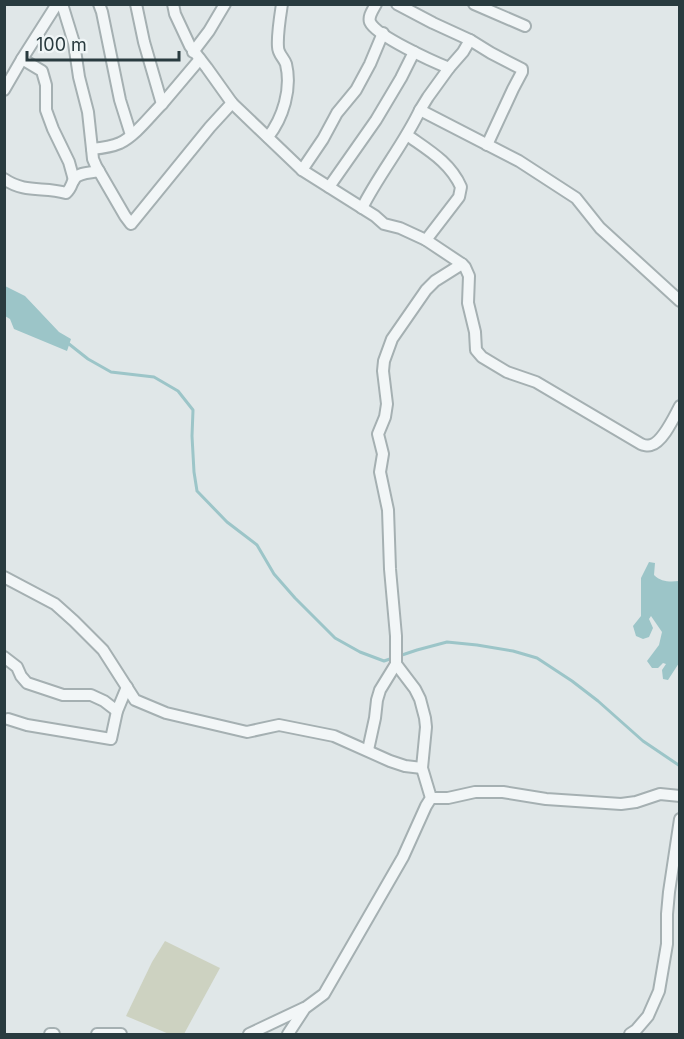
<svg xmlns="http://www.w3.org/2000/svg" width="684" height="1039" font-family="Inter,sans-serif">
  <style>
    .green { fill: #cdd2c1 }
    .water { fill: #9cc5c8 }
    .lines { fill: none; stroke-linecap: round; stroke-linejoin: round }
    .stream { stroke: #9cc5c8; stroke-width: 3 }
    .minor-casing { stroke: #a5b0b2; stroke-width: 14 }
    .minor { stroke: #f2f6f7; stroke-width: 10 }
  </style>
  <rect width="100%" height="100%" fill="#e0e7e8"/>
  <!-- green -->
  <polygon class="green" points="165,941 220,968 184,1034 169,1034 126,1016 152,962"/>
  <!-- water -->
  <g class="water">
    <polygon points="5,286 25,296 59,332 71,339 67,351 14,329 10,319 5,316"/>
    <path d="M649 562 655 563 654 575C661 582 670 582 679 581V663L668 680 663 679 662 670 666 664 663 663 658 668H652L647 661 659 645 662 632 651 616 649 619 653 628 649 637 643 639 636 636 633 626 641 616V578Z"/>
  </g>
  <g class="lines">
    <!-- stream -->
    <g class="stream">
      <polyline points="69,344 88,359 111,372 154,377 178,391 193,410 192,436 194,472 197,491 227,522 257,545 274,574 295,598 335,638 360,652 384,661 393,658"/>
      <polyline points="399,656 417,650 447,642 477,645 513,651 537,658 572,681 598,701 643,741 680,766"/>
    </g>
    <defs>
      <g id="minor">
        <path d="M62 4 74 43 79 77 88 112 92 149C102 148 111 147 120 143 136 135 149 117 162 104"/>
        <polyline points="99,4 102,12 120,100 131,135"/>
        <polyline points="136,4 144,42 162,104 200,59"/>
        <path d="M173 4 175 14 190 46 207 68 232 103 302 170 375 216 384 224 400 228 426 240 462 264 465 267 469 276 468 303 475 332 476 350 482 357 507 372 536 382 641 444C643 445 648 446 651 445 663 442 674 417 680 406"/>
        <path d="M376 4C373 10 368 16 370 22 376 36 434 62 449 68L428 97 420 110 519 161 576 198 600 228 680 301"/>
        <polyline points="397,4 433,23 470,40 491,53 522,69 522,72 513,89 487,145"/>
        <polyline points="474,4 525,26"/>
        <polyline points="193,52 209,31 225,4"/>
        <polyline points="22,59 42,71 46,85 46,110 53,129 69,162 74,180"/>
        <polyline points="449,68 463,52 470,40"/>
        <polyline points="4,90 22,59 57,4"/>
        <path d="M407 135C428 150 450 162 461 187L459 197 426 240"/>
        <path d="M268 137C283 118 292 89 286 64 284 58 278 54 278 47 277 35 280 17 282 4"/>
        <polyline points="92,149 93,159 96,166 125,216 131,224 210,127 232,103"/>
        <polyline points="302,170 323,139 337,113 356,90 370,64 383,33"/>
        <path d="M4 179C26 194 44 186 66 193 71 189 71 185 74 179 79 172 91 173 99 171"/>
        <polyline points="329,187 376,120 401,78 414,52"/>
        <path d="M362 208C379 174 404 144 420 110"/>
        <polyline points="4,577 55,604 74,621 103,650 135,700 166,713 247,732 279,725 334,736 390,761 405,766 422,768"/>
        <polyline points="4,657 17,667 21,676 27,683 63,695 91,695 104,701 117,711"/>
        <polyline points="8,719 27,725 111,739 117,711 127,687"/>
        <polyline points="368,750 375,718 377,700 380,690 396,664"/>
        <polyline points="431,798 448,798 475,792 503,792 546,799 621,804 636,802 660,794 680,796"/>
        <polyline points="50,1034 54,1034"/>
        <polyline points="97,1034 121,1034"/>
        <polyline points="249,1034 304,1008"/>
        <polyline points="288,1034 305,1008 324,994 403,857 426,806 431,798 422,768 426,727 425,718 420,699 415,689 396,664 396,636 390,569 388,510 380,472 383,454 378,434 385,417 387,404 383,371 384,361 392,339 426,290 435,281 462,264"/>
        <polyline points="630,1034 636,1030 648,1016 659,991 667,944 667,914 669,892 680,819"/>
      </g>
    </defs>
    <!-- minor casing -->
    <use href="#minor" class="minor-casing"/>
    <!-- minor -->
    <use href="#minor" class="minor"/>
  </g>
  <!-- border -->
  <rect width="684" height="1039" fill="none" stroke="#293b3f" stroke-width="12"/>
  <!-- scale -->
  <path d="M27 51v9h152v-9" fill="none" stroke="#293b3f" stroke-width="3"/>
  <text x="36" y="51" font-size="18" fill="#293b3f" stroke="#eff5f6" stroke-width="4.5" paint-order="stroke">100 m</text>
</svg>
